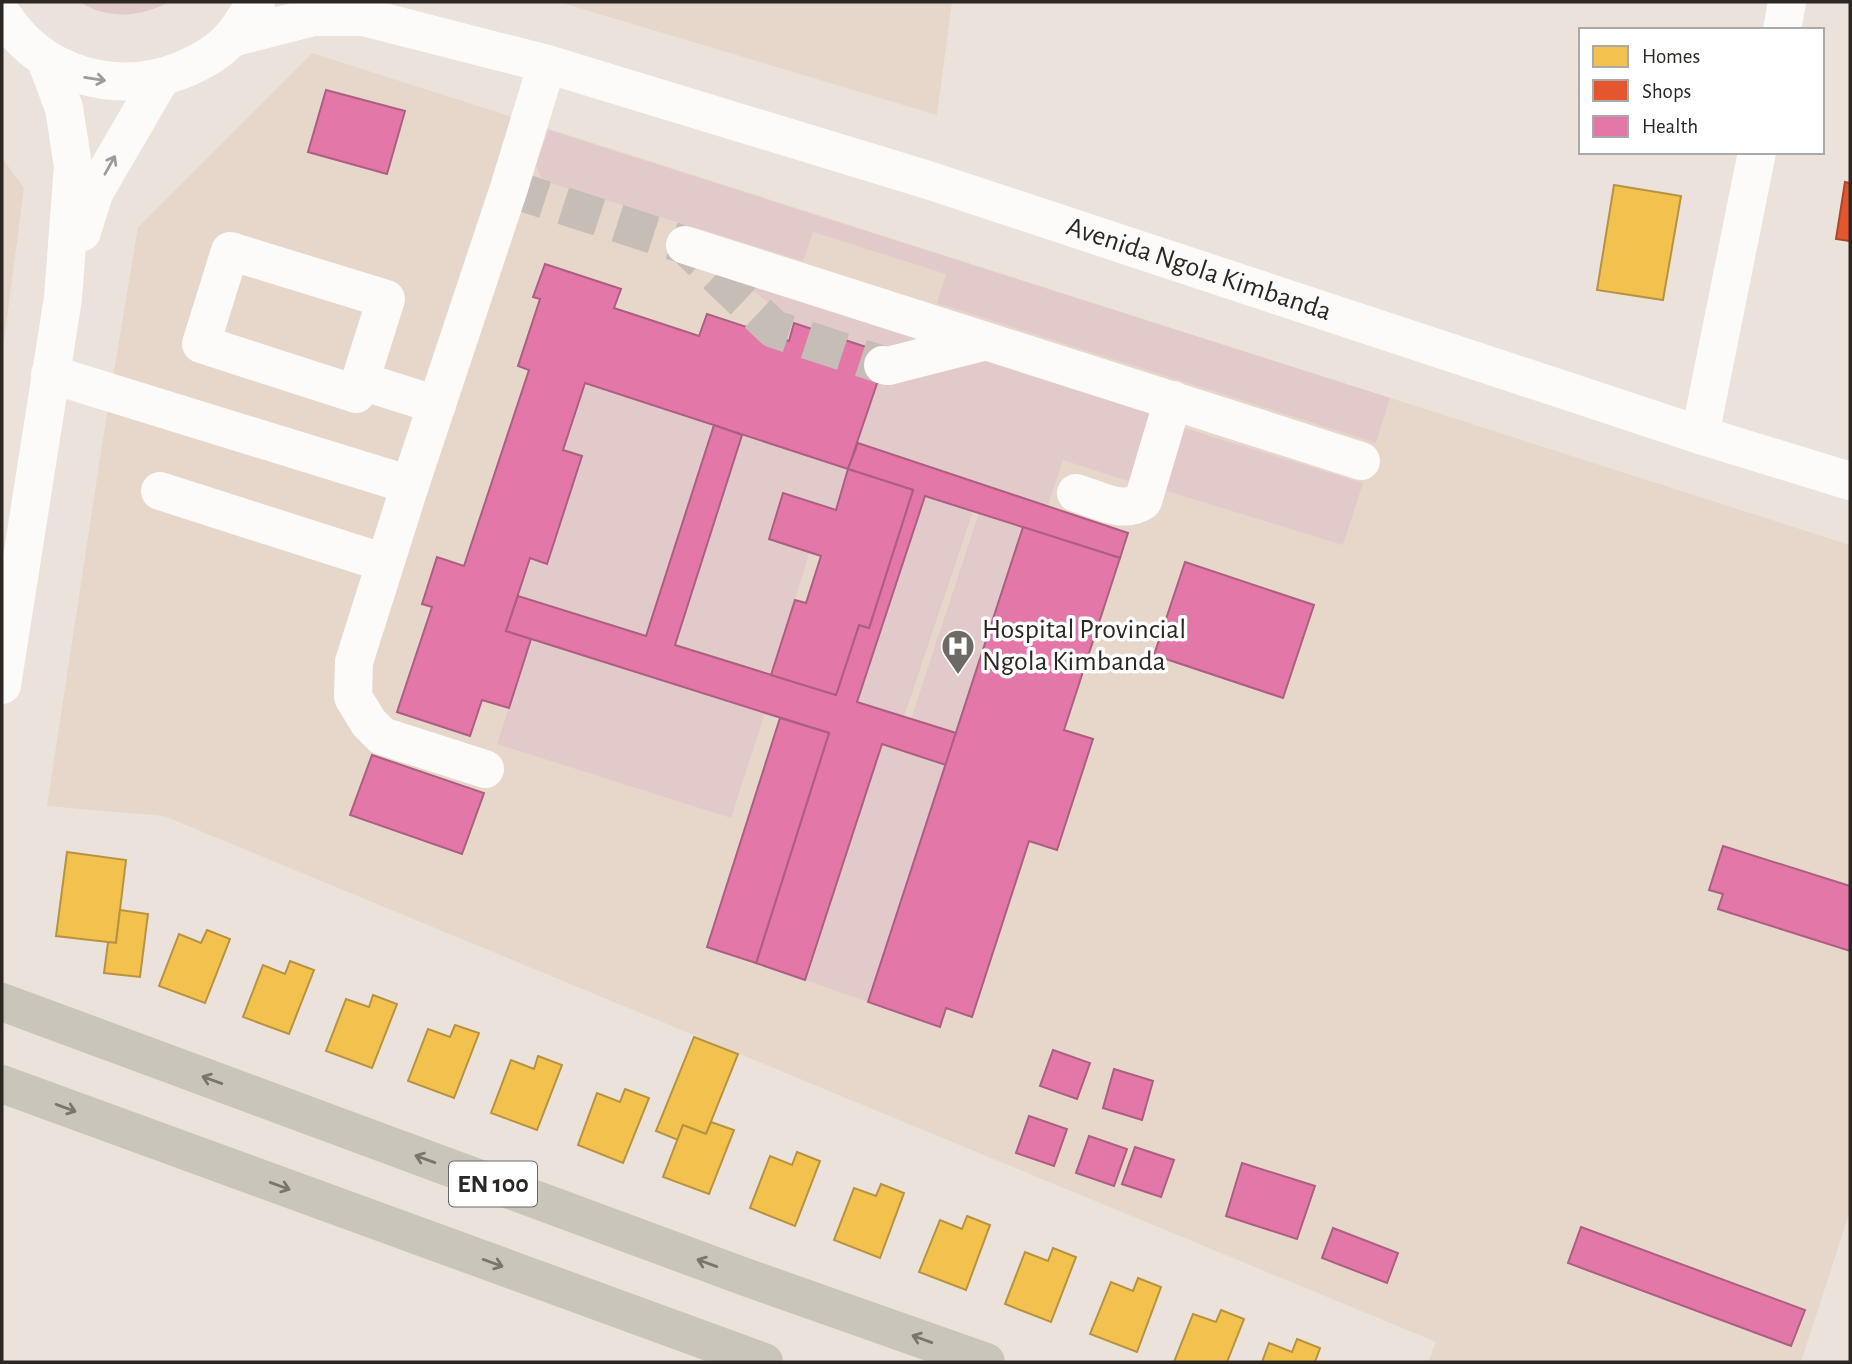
<svg xmlns="http://www.w3.org/2000/svg" width="1852" height="1364" font-family="'Alegreya Sans',sans-serif">
  <style>
    .built { fill: #e6d7ca }
    .green { fill: #e2caca }
    .homes { fill: #f2c14e; stroke: #b79341; stroke-width: 2 }
    .shops { fill: #e4572e; stroke: #ad492a; stroke-width: 2 }
    .health { fill: #e377a8; stroke: #ac5f80; stroke-width: 2 }
    .lines { fill: none; stroke-linecap: round; stroke-linejoin: round }
    .minor-tunnel { stroke: #c5bdb6; stroke-width: 38; stroke-dasharray: 38 19; stroke-linecap: butt }
    .minor { stroke: #fcfbfa; stroke-width: 38 }
    .major { stroke: #c9c5bb; stroke-width: 38 }
    .oneway { stroke: #9e9c99 }
    .oneway2 { stroke: #7a766e }
    .labels { text-anchor: middle; dominant-baseline: central; stroke-width: 7; stroke-linejoin: round; paint-order: stroke }
    .shield { fill: #fff; stroke: #6b6864; stroke-width: 2 }
    .shield-label { font-size: 26px; font-weight: bold; fill: #2c2722 }
    .street-label { font-size: 28px; fill: #2c2722; stroke: #fff }
    .poi-label { font-size: 28px; fill: #2c2722; stroke: #fff; text-anchor: start }
  </style>
  <rect width="100%" height="100%" fill="#ebe3db"/>
  <!-- built -->
  <g class="built">
    <polygon points="559,2 952,2 937,115"/>
    <polygon points="312,53 1850,545 1850,1211 1801,1362 1428,1362 1436,1342 164,816 47,806 105,426 138,227"/>
    <polygon points="2,158 24,188 2,356"/>
  </g>
  <!-- green -->
  <g class="green">
    <path d="M80 2H169C142 17 107 20 80 2Z"/>
    <polygon points="549,130 1390,398 1376,443 937,303 946,274 813,232 803,261 551,183 541,177 536,164"/>
    <polygon points="744,283 937,345 887,354 794,323"/>
    <polygon points="983,359 1153,414 1131,482 1063,460 1048,505 858,443 878,382"/>
    <polygon points="585,383 714,425 646,636 518,596 530,558 547,563 582,457 563,450"/>
    <polygon points="1184,428 1363,483 1343,545 1164,490"/>
    <polygon points="742,435 848,469 836,510 810,551 771,675 675,645"/>
    <polygon points="925,496 973,511 904,717 857,702"/>
    <polygon points="979,513 1023,527 956,733 911,719"/>
    <polygon points="531,639 765,713 731,818 497,744"/>
    <polygon points="882,744 946,765 868,1002 805,980"/>
  </g>
  <!-- homes -->
  <g class="homes">
    <polygon points="1614,185 1681,196 1663,300 1597,290"/>
    <polygon points="67,852 126,860 116,943 56,936"/>
    <polygon points="120,910 148,914 140,977 104,973 108,942 116,943"/>
    <polygon points="207,930 230,939 205,1003 159,986 179,934 201,943"/>
    <polygon points="290,961 314,970 289,1034 243,1017 263,965 285,974"/>
    <polygon points="373,995 397,1004 372,1068 326,1051 346,999 369,1007"/>
    <polygon points="455,1025 479,1033 454,1098 408,1081 428,1029 450,1037"/>
    <polygon points="694,1037 738,1054 706,1134 683,1125 678,1140 656,1131"/>
    <polygon points="538,1056 562,1065 537,1130 491,1113 511,1060 534,1069"/>
    <polygon points="625,1089 649,1098 623,1163 578,1145 597,1093 620,1102"/>
    <polygon points="711,1122 734,1130 709,1194 663,1177 683,1125 706,1134"/>
    <polygon points="797,1152 820,1161 795,1226 750,1208 770,1156 792,1165"/>
    <polygon points="881,1184 904,1193 880,1258 834,1240 854,1188 876,1196"/>
    <polygon points="967,1216 990,1225 966,1290 919,1272 940,1220 962,1229"/>
    <polygon points="1053,1248 1076,1257 1051,1322 1005,1304 1025,1252 1048,1261"/>
    <polygon points="1138,1278 1161,1287 1137,1352 1090,1334 1111,1282 1133,1291"/>
    <polygon points="1221,1310 1244,1319 1227,1362 1174,1362 1193,1314 1216,1322"/>
    <polygon points="1297,1339 1320,1348 1315,1362 1262,1362 1269,1343 1292,1352"/>
  </g>
  <!-- shops -->
  <polygon class="shops" points="1845,182 1850,183 1850,241 1836,239"/>
  <!-- health -->
  <g class="health">
    <polygon points="326,90 405,111 387,174 308,152"/>
    <polygon points="545,264 621,289 614,308 699,336 707,314 789,341 794,323 887,354 848,469 585,383 563,450 582,456 547,564 530,558 506,631 531,639 509,708 482,700 470,736 397,712 432,607 422,604 437,557 464,566 529,370 518,366 540,299 533,297"/>
    <polygon points="714,425 742,435 675,645 836,695 859,625 869,628 913,490 848,469 858,443 1128,533 1120,558 925,496 857,702 956,733 946,765 882,744 805,980 756,963 829,733 506,631 518,596 646,636"/>
    <polygon points="848,469 913,490 869,628 859,625 836,695 771,675 795,600 806,603 821,556 769,539 783,493 836,510"/>
    <polygon points="1023,527 1120,558 1064,730 1093,739 1057,850 1029,841 972,1017 946,1008 940,1027 868,1002"/>
    <polygon points="1185,562 1314,605 1283,698 1154,655"/>
    <polygon points="780,718 829,733 756,963 707,947"/>
    <polygon points="372,755 484,793 462,854 350,815"/>
    <polygon points="1723,846 1850,886 1850,951 1718,909 1723,894 1709,890"/>
    <polygon points="1053,1050 1090,1063 1077,1099 1040,1086"/>
    <polygon points="1114,1069 1153,1081 1142,1120 1103,1108"/>
    <polygon points="1029,1116 1067,1129 1054,1166 1016,1153"/>
    <polygon points="1089,1136 1127,1149 1114,1186 1076,1173"/>
    <polygon points="1135,1147 1174,1160 1161,1197 1122,1184"/>
    <polygon points="1242,1163 1315,1186 1297,1239 1226,1216"/>
    <polygon points="1581,1227 1805,1310 1791,1346 1568,1263"/>
    <polygon points="1333,1228 1398,1253 1387,1283 1322,1258"/>
  </g>
  <g class="lines">
    <!-- minor-tunnel -->
    <polyline class="minor-tunnel" points="509,188 685,245 774,329 883,365"/>
    <!-- minor -->
    <g class="minor">
      <path d="M2 14C41 75 115 97 182 70 199 63 219 52 232 37 241 27 248 13 256 2"/>
      <polyline points="1782,30 1787,2"/>
      <path id="s1" d="M231 38 313 17H364L547 64 928 180 1700 435 1850 481"/>
      <polyline points="82,232 94,193 161,78"/>
      <polyline points="685,245 1361,461"/>
      <polygon points="230,251 386,299 356,394 201,344"/>
      <polyline points="883,365 888,366 986,341"/>
      <polyline points="50,374 410,485"/>
      <polyline points="361,381 437,405"/>
      <polyline points="1700,435 1757,152"/>
      <polyline points="160,491 385,563"/>
      <path d="M1076 493C1097 499 1123 515 1143 501L1173 400"/>
      <polyline points="2,685 63,298 73,166 64,108 46,60"/>
      <polyline points="485,769 382,736 369,723 353,697 354,662 410,485 509,188 547,64"/>
    </g>
    <!-- major -->
    <g class="major">
      <polyline points="2,1002 748,1278 986,1362"/>
      <polyline points="2,1084 764,1362"/>
    </g>
  </g>
  <!-- one-way arrows -->
  <defs><path id="oneway-shaft" d="M-6 0H5M1.5-3L5.5 0L1.5 3" fill="none" stroke-width="1.6" stroke-linecap="round" stroke-linejoin="round" transform="scale(1.75)"/></defs>
  <g class="oneway">
    <use href="#oneway-shaft" transform="translate(95 79) rotate(9)"/>
    <use href="#oneway-shaft" transform="translate(110 165) rotate(-61)"/>
  </g>
  <g class="oneway2">
    <use href="#oneway-shaft" transform="translate(212 1080) rotate(-160)"/>
    <use href="#oneway-shaft" transform="translate(66 1108) rotate(20)"/>
    <use href="#oneway-shaft" transform="translate(425 1159) rotate(-160)"/>
    <use href="#oneway-shaft" transform="translate(280 1186) rotate(20)"/>
    <use href="#oneway-shaft" transform="translate(493 1263) rotate(20)"/>
    <use href="#oneway-shaft" transform="translate(707 1263) rotate(-160)"/>
    <use href="#oneway-shaft" transform="translate(922 1339) rotate(-160)"/>
  </g>
  <!-- icons -->
  <defs>
    <symbol id="hospital-pin" viewBox="-11 -11 22 30"><path d="M0 17L-7.5 6A9.5 9.5 0 1 1 7.5 6Z" fill="#6f6963" stroke="#fff"/><path d="M-5-5h3v3.5h4V-5h3V5h-3V1.5h-4V5h-3Z" fill="#fff"/></symbol>
  </defs>
  <g fill-rule="evenodd">
    <use href="#hospital-pin" x="939" y="627" width="38" height="52"/>
  </g>
  <g class="labels">
    <!-- shield labels -->
    <rect class="shield" x="449" y="1161.5" width="88" height="45" rx="5"/>
    <g class="shield-label">
      <text x="493" y="1184">EN 100</text>
    </g>
    <!-- street labels -->
    <g class="street-label">
      <text stroke="none"><textPath href="#s1" startOffset="1008">Avenida Ngola Kimbanda</textPath></text>
    </g>
    <!-- poi labels -->
    <g class="poi-label">
      <text x="982" y="630">Hospital Provincial<tspan x="982" dy="32">Ngola Kimbanda</tspan></text>
    </g>
  </g>
  <!-- border -->
  <rect width="1852" height="1364" fill="none" stroke="#2c2722" stroke-width="7"/>
  <!-- legend -->
  <rect x="1579" y="28" width="245" height="126" fill="#ffffff" stroke="#aba9a7" stroke-width="2"/>
  <rect x="1593" y="46" width="35" height="21" fill="#f2c14e" stroke="#aba9a7" stroke-width="2"/>
  <text x="1642" y="63" font-size="21" fill="#2c2722">Homes</text>
  <rect x="1593" y="80" width="35" height="21" fill="#e4572e" stroke="#aba9a7" stroke-width="2"/>
  <text x="1642" y="98" font-size="21" fill="#2c2722">Shops</text>
  <rect x="1593" y="116" width="35" height="21" fill="#e377a8" stroke="#aba9a7" stroke-width="2"/>
  <text x="1642" y="133" font-size="21" fill="#2c2722">Health</text>
</svg>
